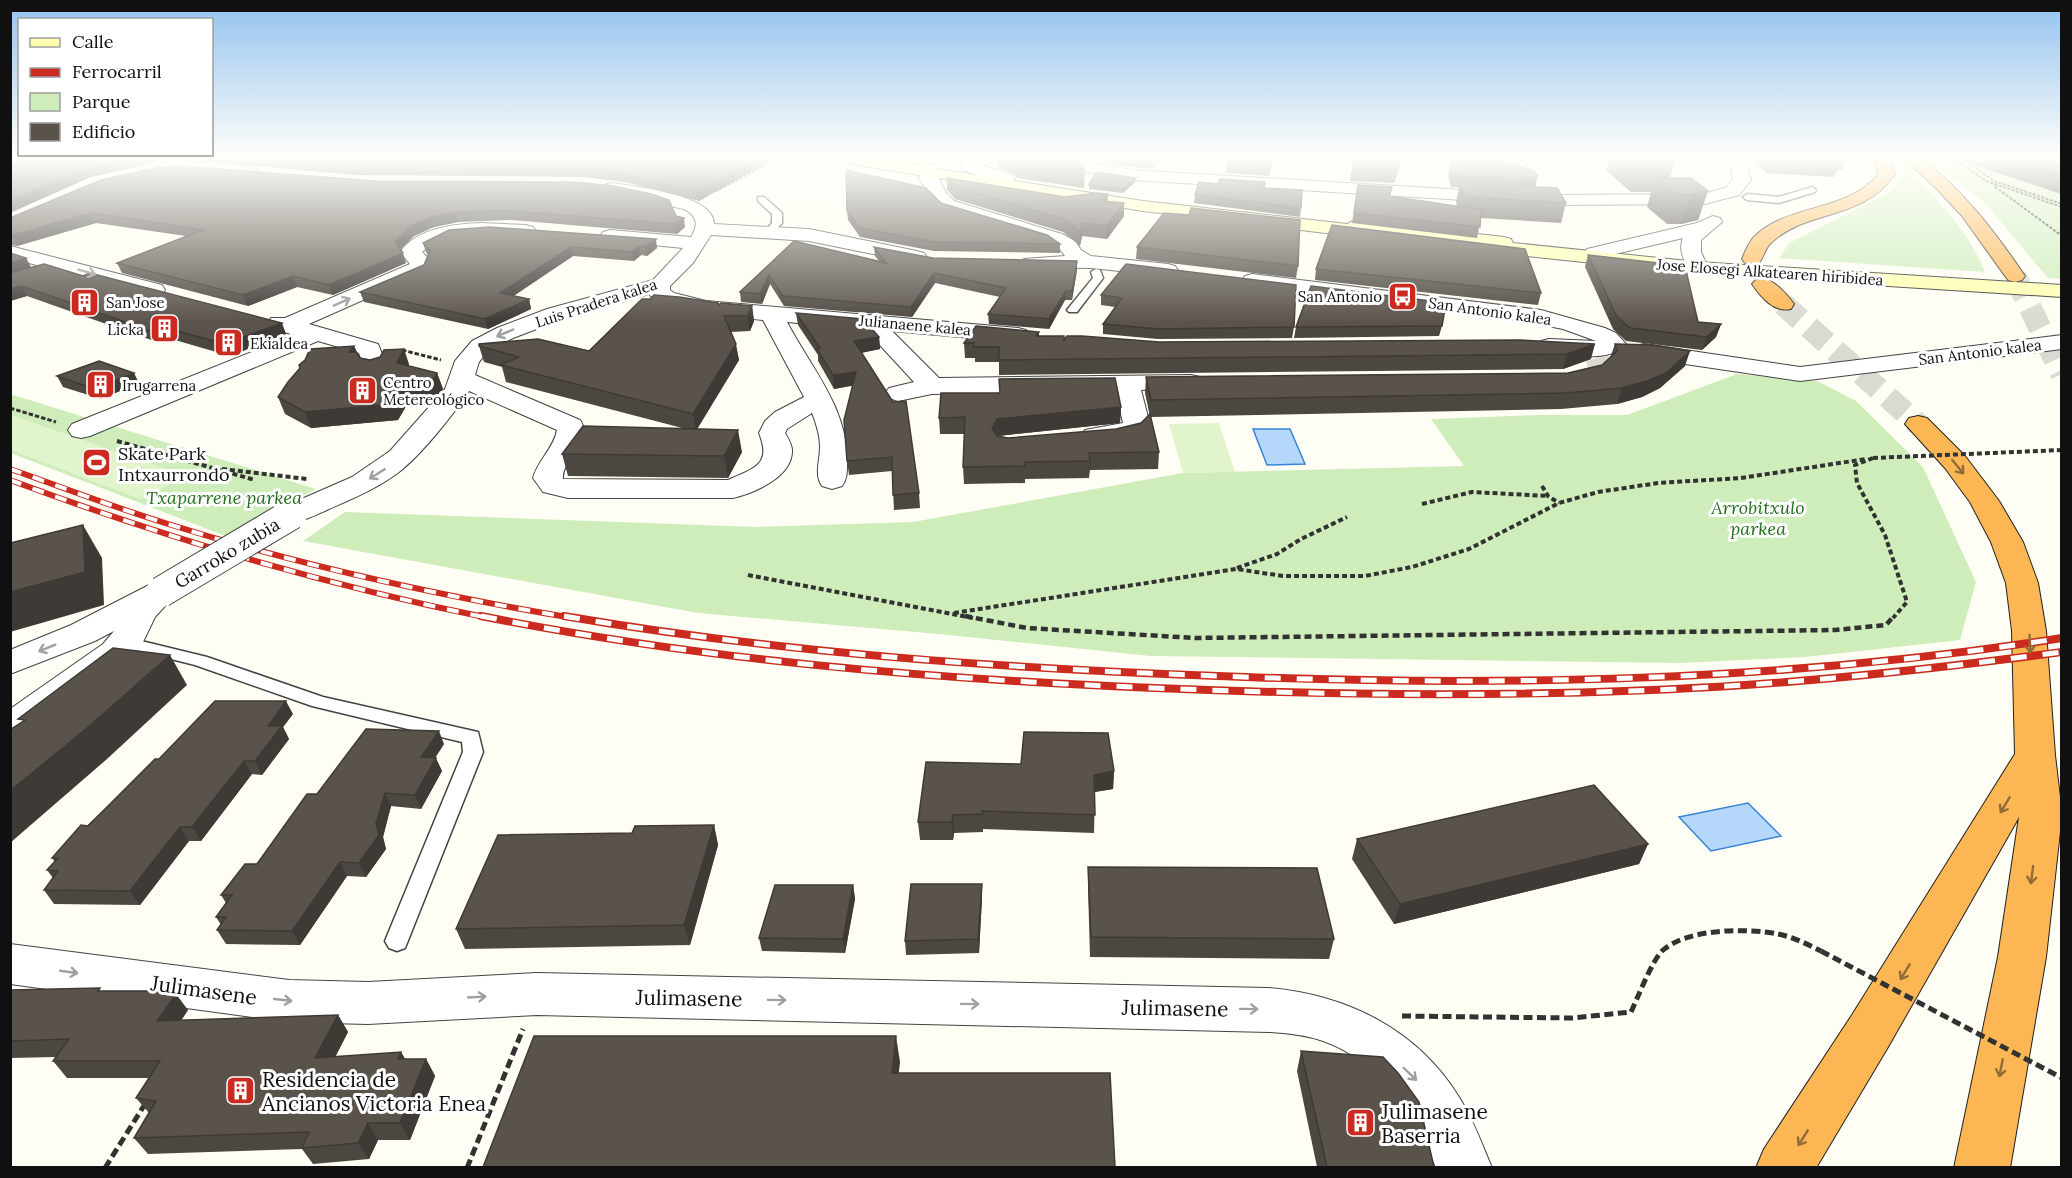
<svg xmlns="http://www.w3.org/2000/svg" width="2072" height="1178" font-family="Lora,serif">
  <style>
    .green { fill: #ceedba }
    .pitch { fill: #e1f4cc }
    .water { fill: #b5d8fa; stroke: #3783d6; stroke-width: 1.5 }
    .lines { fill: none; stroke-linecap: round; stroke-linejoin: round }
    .minor-tunnel { stroke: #dbdad2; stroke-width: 23; stroke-dasharray: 23 12; stroke-linecap: butt }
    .motorway-tunnel { stroke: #dbdad2; stroke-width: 23; stroke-dasharray: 23 12; stroke-linecap: butt }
    .service-casing { stroke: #434343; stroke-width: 3 }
    .minor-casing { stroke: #434343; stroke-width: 2 }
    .secondary-casing { stroke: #323232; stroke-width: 2 }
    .motorway-casing { stroke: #212121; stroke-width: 2 }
    .path-far4 { stroke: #323232; stroke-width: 2; stroke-dasharray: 3 1.5; stroke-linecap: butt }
    .path-far3 { stroke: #323232; stroke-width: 3; stroke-dasharray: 4.5 2; stroke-linecap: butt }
    .path-far2 { stroke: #323232; stroke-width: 4; stroke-dasharray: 5 3; stroke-linecap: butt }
    .path-far1 { stroke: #323232; stroke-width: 4.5; stroke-dasharray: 7 4; stroke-linecap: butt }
    .path { stroke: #323232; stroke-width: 5; stroke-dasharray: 9 4.5; stroke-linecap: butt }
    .service { fill: #fff; fill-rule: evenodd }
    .minor { fill: #fff; fill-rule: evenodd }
    .secondary { fill: #feffaf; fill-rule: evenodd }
    .motorway { fill: #fdb654; fill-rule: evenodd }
    .rail-far1-casing { stroke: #cb2b1e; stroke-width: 6 }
    .rail-casing { stroke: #cb2b1e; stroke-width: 8 }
    .rail-far1 { stroke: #fff; stroke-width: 4; stroke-dasharray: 12; stroke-linecap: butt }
    .rail { stroke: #fff; stroke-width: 5; stroke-dasharray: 16; stroke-linecap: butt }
    .minor-bridge-casing { stroke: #434343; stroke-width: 32; stroke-linecap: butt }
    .path-bridge-far1 { stroke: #323232; stroke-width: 4; stroke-dasharray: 5 3; stroke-linecap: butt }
    .path-bridge { stroke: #323232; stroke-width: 5; stroke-dasharray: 9 4.5; stroke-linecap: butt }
    .minor-bridge { stroke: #fff; stroke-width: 30 }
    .wall { fill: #4d4741 }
    .shaded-wall { fill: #3f3a35 }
    .building { fill: #5a534c; stroke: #3f3a35; stroke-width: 1.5 }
    .oneway { stroke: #9f9f9f }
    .oneway2 { stroke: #926b35 }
    .labels { text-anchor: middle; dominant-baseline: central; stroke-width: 6; stroke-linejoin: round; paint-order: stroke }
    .far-street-label { font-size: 15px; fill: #101010; stroke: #fff }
    .far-poi-label { font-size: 15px; fill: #101010; stroke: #fff; text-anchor: start }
    .poi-label { font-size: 18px; fill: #101010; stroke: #fff; text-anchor: start }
    .park-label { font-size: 18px; font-style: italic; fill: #226e1b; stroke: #fff }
    .street-label { font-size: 18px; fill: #101010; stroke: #fff }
    .near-street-label { font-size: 21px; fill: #101010; stroke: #fff }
    .near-poi-label { font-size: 21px; fill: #101010; stroke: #fff; text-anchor: start }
  </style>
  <rect width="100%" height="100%" fill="#fffef4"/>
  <!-- green -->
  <g class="green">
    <polygon points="1929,158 1975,158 1992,171 2061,194 2061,279 2048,278 1986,204"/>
    <path d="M1901 166 1907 168C1938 200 1968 230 1985 272L1779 258 1789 243 1892 191 1903 175Z"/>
    <polygon points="1737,374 1817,381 1856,401 1923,467 1976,582 1960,640 1805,657 1680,663 1151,656 949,635 698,613 303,541 345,512 756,527 913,522 1183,473 1464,466 1431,419 1539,415 1627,415"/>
    <polygon points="10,394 316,489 228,537 11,453"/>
  </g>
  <!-- pitch -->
  <g class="pitch">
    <polygon points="11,415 187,476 140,499 11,450"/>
    <polygon points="1219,423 1235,472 1183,473 1169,424"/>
  </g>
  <!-- water -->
  <g class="water">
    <polygon points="1253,429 1290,429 1305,464 1267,465"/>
    <polygon points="1748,803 1781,836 1711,851 1679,817"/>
  </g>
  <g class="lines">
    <!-- minor-tunnel -->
    <polyline class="minor-tunnel" points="1597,358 1599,365"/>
    <!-- motorway-tunnel -->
    <g class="motorway-tunnel">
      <polyline points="2015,276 2062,374"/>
      <polyline points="1783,304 1918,424"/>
    </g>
    <defs>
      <g id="service">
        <polygon points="1812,187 1816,190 1815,192 1779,203 1747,200 1743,197 1747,194 1779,197"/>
        <polygon points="758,197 764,197 782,213 782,223 773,233 765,231 772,223 772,214 758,201"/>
        <polygon points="1096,269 1100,270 1103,278 1077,312 1069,312 1067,310 1093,278 1091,272"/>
        <polygon points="125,637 207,657 323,697 478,732 483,752 405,948 397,951 389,948 385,941 463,752 462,742 312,706 195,665 119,646 116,642 119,638"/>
      </g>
      <g id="minor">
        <polygon points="965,158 988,158 979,164 1012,175 1015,179 1012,183 1006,184 963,170 961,162"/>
        <polygon points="1023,158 1060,158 1133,170 1547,195 1704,194 1727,187 1733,179 1731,166 1725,158 1741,158 1747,166 1751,180 1739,195 1705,204 1547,205 1133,180 1031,163"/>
        <path d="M196 161 253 167 261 172C254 181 213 173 200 171 187 170 162 179 154 168L162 163Z"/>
        <path d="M928 169 934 170 946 193 954 201 1062 234 1075 241 1081 250 1091 256 1168 264 1175 266 1178 270 1175 274 1168 276 1091 268 1024 267 1021 263 1024 259 1065 256 1059 248 1048 242 942 209C932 199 927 190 919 179L922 170Z"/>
        <path d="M613 183C636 187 714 194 714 224L809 229 917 251 924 253 927 257 924 261 917 263 809 241 711 235 693 263 670 286V290L674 293 706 301 1018 328 1026 330 1030 335 1026 340 1018 342 892 331 939 378 1191 375 1200 377 1203 382 1200 387 1141 390 1150 425C1138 443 1105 447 1085 442L1081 436 1085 430 1123 423 1116 391 932 394 898 401 889 398 885 393 889 388 914 382 865 329 787 322C811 368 849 409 847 464 847 473 847 479 842 486L832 489 822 486C814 475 820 460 820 447 820 435 816 423 812 413L787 429 785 433C788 438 792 445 792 450 793 477 754 493 733 498H568L543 492 533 478C538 460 554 448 557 430L469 391C453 415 422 454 399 472 378 488 354 498 329 509 313 516 299 525 281 520L277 514 281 508 352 477 390 451 445 389 455 361 472 341 497 328 547 309 653 280 683 248 603 240 600 236 603 232 610 230 691 237C699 224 697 216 684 209L607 192 604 188 607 184ZM649 294C666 315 736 317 763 320L804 397 775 412 765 421 759 433C772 465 754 468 728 480L563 479C561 459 595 441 580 420L475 375 479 362 488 351 513 338 563 319Z"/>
        <path d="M1713 216 1720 218 1722 222 1701 240V252L1708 268 1705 272 1698 274 1691 272C1684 262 1678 250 1683 238L1594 259 1587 257 1584 253 1587 249 1697 223Z"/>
        <path d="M481 223 526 225 533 227 536 231 533 235 526 237C491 234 451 228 422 252L431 261 426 272 309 324 378 344 387 366 384 371 375 373 366 371 359 353 318 341 90 436 81 438 72 436 68 430 72 424 294 335 271 328 268 323 271 318H285L410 264 400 252C417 228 454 224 481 223Z"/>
        <polygon points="10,246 162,285 165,290 162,295 154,296 10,258"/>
        <path d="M1252 274 1541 310 1605 328 1616 333 1626 344C1613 363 1569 355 1549 353L1541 351 1537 346 1541 341 1549 339 1596 341 1563 329 1518 320 1245 284 1242 280 1245 276Z"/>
        <polygon points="2062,335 2062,349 1800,381 1644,358 1636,356 1632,351 1636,346 1644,344 1800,367"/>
        <polygon points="161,582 173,585 178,592 155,617 143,642 129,660 24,737 10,741 10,709 103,644 114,631 95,641 10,674 10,650 71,625 149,585"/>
        <path d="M10 944 289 980 368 982 537 973 1269 988C1347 995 1417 1029 1459 1097 1473 1119 1482 1144 1492 1168H1436C1417 1115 1378 1060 1323 1041 1306 1035 1287 1033 1269 1032L537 1015 368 1024 289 1022 10 984Z"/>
      </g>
      <path id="secondary" d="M837 158C861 157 881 161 905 164 915 165 925 163 935 165L937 169 1143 201 1347 224 1355 220 1504 237 1511 239 1513 243 1698 262 2062 285V297L1698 274 1480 251 1473 249 1470 245 1383 235 1375 239 1143 211 845 163Z"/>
      <g id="motorway">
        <path d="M1873 158H1889L1895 174C1862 222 1808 208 1771 243 1765 248 1764 257 1759 263H1745L1742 259C1745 252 1748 244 1753 238 1786 203 1848 213 1878 174Z"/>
        <path d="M1903 158H1921C1963 190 1995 232 2025 276L2022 280 2015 282 2008 280 1962 216 1935 187Z"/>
        <path d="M1763 278C1775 281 1787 294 1794 304L1791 309C1774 313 1761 297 1752 284L1756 280Z"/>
        <polygon points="1918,416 1927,418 1965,456 1999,501 2023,542 2038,583 2046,631 2055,755 2062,814 2046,957 2010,1168 1954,1168 1998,957 2019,817 1888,1047 1816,1168 1756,1168 1764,1149 1852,1015 2015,754 2012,631 2006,583 1991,542 1970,502 1945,468 1905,424 1909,418"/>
      </g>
    </defs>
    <!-- service casing -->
    <use href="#service" class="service-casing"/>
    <!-- minor casing -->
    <use href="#minor" class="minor-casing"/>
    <!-- secondary casing -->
    <use href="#secondary" class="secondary-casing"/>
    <!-- motorway casing -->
    <use href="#motorway" class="motorway-casing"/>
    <!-- path-far4 -->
    <g class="path-far4">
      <polyline points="808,158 824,161"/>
      <polyline points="1340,158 1342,167"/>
      <polyline points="1520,158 1536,173"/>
      <polyline points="1953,158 1986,181 2062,207"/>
      <polyline points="1961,158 1994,181 2062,204"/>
      <polyline points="1997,185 1994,186 2062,236"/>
      <polyline points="716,191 779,158"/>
    </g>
    <!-- path-far3 -->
    <g class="path-far3">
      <polyline points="402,350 441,360"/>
      <polyline points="10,408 56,422"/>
    </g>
    <!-- path-far2 -->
    <g class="path-far2">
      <polyline points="117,441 255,480"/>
      <polyline points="1873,458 1855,465 1857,483 1885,535 1907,602 1893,618"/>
      <polyline points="214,468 307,479"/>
      <polyline points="1542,486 1548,496 1559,503"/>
      <polyline points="1422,504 1472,492 1548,496"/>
      <polyline points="1237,568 1277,554 1301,539 1347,517"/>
      <polyline points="748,575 973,618"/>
      <polyline points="954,613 1236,569 1283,576 1365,576 1412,567 1469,549 1559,503 1598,492 1658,483 1741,478 1866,459"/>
    </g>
    <!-- path-far1 -->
    <polyline class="path-far1" points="965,616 1027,628 1195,638 1835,630 1886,625 1894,616"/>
    <!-- path -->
    <g class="path">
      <path d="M1402 1016 1572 1018 1631 1012C1638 997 1652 961 1662 951 1687 928 1747 928 1778 934 1793 937 1807 944 1821 951"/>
      <polyline points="105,1168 145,1104"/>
      <polyline points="467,1168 523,1029"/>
    </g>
    <!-- service -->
    <use href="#service" class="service"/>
    <!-- minor -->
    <use href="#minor" class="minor"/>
    <!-- secondary -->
    <use href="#secondary" class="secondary"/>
    <!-- motorway -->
    <use href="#motorway" class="motorway"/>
    <defs>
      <g id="rail-far1">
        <path d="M10 469C62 487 113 507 165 523 298 565 435 595 573 618"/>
        <path d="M10 480C166 538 325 585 489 618"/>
      </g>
      <g id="rail">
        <path d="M481 616C703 660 929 679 1155 688 1351 696 1548 698 1745 685 1851 678 1956 666 2062 652"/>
        <path d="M564 616C780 653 999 668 1218 676 1499 687 1784 682 2062 638"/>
      </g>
    </defs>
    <!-- rail-far1 casing -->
    <use href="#rail-far1" class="rail-far1-casing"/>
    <!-- rail casing -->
    <use href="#rail" class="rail-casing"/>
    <!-- rail-far1 -->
    <use href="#rail-far1" class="rail-far1"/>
    <!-- rail -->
    <use href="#rail" class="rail"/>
    <defs>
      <polyline id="minor-bridge" points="161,592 292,514"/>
    </defs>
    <!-- minor-bridge casing -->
    <use href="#minor-bridge" class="minor-bridge-casing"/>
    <!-- path-bridge-far1 -->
    <polyline class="path-bridge-far1" points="1873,458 2062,450"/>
    <!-- path-bridge -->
    <polyline class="path-bridge" points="1821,951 2062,1078"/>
    <!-- minor-bridge -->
    <use href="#minor-bridge" class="minor-bridge"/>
  </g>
  <!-- wall -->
  <g class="wall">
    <polygon points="188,158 406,158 418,159 490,158 770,158 771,160 699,201 625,182 584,177 355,175 193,160"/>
    <polygon points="998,158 1078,158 1085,170 1084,188 1017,178 1013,173 998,168"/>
    <polygon points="1104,158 1164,158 1151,169 1104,163"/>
    <polygon points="1227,158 1274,158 1269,176 1226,173"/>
    <polygon points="1402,158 1394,183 1350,181 1353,161"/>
    <polygon points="1610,158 1673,158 1675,160 1670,178 1708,191 1698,220 1681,224 1667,224 1647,207 1651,192 1631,192 1606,170"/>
    <polygon points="1752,158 1847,158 1842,170 1837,170 1834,177 1766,173"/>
    <polygon points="1953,158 2061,158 2061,194"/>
    <polygon points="1450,165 1538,175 1535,187 1566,203 1561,223 1481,218 1477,238 1352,223 1358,185 1392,187 1390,196 1457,206 1456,202 1459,187 1451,187 1448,176"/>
    <polygon points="947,178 1065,197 1124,203 1124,216 1107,239 1082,236 1080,246 1063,232 955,199 947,190"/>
    <polygon points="101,180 676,216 685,227 677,234 512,220 458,222 434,227 414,236 400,249 406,263 333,295 297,287 248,306 122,273 117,263 186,236 96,223 17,246 10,245 10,218"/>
    <polygon points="1135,182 1123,193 1089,189 1089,185"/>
    <polygon points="1265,182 1265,188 1301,208 1300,217 1194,203 1195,195 1218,184"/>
    <polygon points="941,203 1060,244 1060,253 934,251 860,237 848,220 847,211"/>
    <polygon points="490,227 657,248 647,256 641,255 634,261 573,256 513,296 529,299 531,309 488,329 364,302 360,292 424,265 428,255 426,252 423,243"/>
    <polygon points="794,241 879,261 875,256 874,247 933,258 1077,261 1077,270 1072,300 1065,300 1049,329 989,324 988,314 1000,297 935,283 912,317 784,306 770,284 762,304 741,302 740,292"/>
    <polygon points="1137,247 1298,266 1296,278 1136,259"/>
    <polygon points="1588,255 1698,322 1721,324 1716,337 1702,350 1626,341 1613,329 1585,267"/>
    <polygon points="26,258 31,267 83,276 286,334 230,356 168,338 157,342 27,296 10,301"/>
    <polygon points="1126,264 1294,327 1292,338 1158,339 1103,334 1103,324 1115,307 1101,305 1101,295"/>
    <polygon points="1316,269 1541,293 1538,305 1315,280"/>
    <polygon points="719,305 752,306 754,321 750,331 731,332 739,360 697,429 742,452 728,478 568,476 562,454 686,429 506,382 502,367 484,362 479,346 589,351"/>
    <polygon points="796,313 879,337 880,349 861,353 919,493 920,508 894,510 892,471 849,475 847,461 853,385 834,389 818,361 818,355 798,325"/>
    <polygon points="1442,326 1439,336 1294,338 1296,327"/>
    <polygon points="1039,332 1039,336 1064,339 1159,342 1519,340 1591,359 1563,369 999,375 999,362 975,362 975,358 965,358 964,343"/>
    <polygon points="1615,344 1685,366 1660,388 1642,397 1617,404 1561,409 1150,417 1145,393 1146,377 1568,373 1602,365 1610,358"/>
    <polygon points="354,346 360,358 409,364 408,366 437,373 443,389 438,396 408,403 398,420 311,428 285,414 278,397"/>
    <polygon points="57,376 139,383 101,399 63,387"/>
    <polygon points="1121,407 1120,423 998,436 1008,438 1159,452 1158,469 1090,470 1089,478 1025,479 1025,483 964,484 963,467 964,434 940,434 939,418"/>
    <polygon points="293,714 283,727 289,739 262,775 252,774 201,841 189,841 140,905 54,904 44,890 53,878 47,870 55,862 52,858 159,759"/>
    <polygon points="444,744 435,758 442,771 421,809 391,806 383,837 386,849 366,877 347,876 300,945 226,944 217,930 221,925 216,917 226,903 221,895 257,864 317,794"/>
    <polygon points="1114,771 1113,789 1095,792 1094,833 983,829 983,832 954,833 953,840 920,840 918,822"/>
    <polygon points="714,825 718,845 690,945 465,949 456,929 632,833"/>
    <polygon points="1357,839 1648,844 1639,864 1394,924 1352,859"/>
    <polygon points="1088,867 1334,939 1329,959 1090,957 1088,887"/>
    <polygon points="982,884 982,898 979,953 906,955 905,941"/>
    <polygon points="853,885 855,899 845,953 762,951 759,938"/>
    <polygon points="10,990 103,991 188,1010 181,1020 338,1015 348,1032 335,1057 401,1052 405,1059 426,1059 435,1076 410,1140 378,1140 369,1159 313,1164 302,1149 148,1154 134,1138 149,1113 136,1098 149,1078 67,1078 53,1061 56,1057 10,1058"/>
    <polygon points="1301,1051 1434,1167 1317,1167 1297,1071"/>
  </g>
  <!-- shaded-wall -->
  <g class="shaded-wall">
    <polygon points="133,158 175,158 91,177 10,213 10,202 87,168"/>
    <polygon points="758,158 770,158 771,160 699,201 697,192"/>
    <polygon points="1152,158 1164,158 1151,169"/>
    <polygon points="1271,158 1274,158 1269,176"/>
    <polygon points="1400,158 1402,158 1394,183 1398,164"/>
    <polygon points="1538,175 1535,187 1521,191 1524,179"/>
    <polygon points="1136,178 1135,182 1123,193 1123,189"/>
    <polygon points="1708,191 1698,220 1681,224 1691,195"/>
    <polygon points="1108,194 1107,207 1100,201"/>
    <polygon points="1124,203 1124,216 1107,239 1107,226"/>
    <polygon points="456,212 458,222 434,227 414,236 398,252 395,242 411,226 432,217"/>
    <polygon points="91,213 96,223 17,246 12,236"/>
    <polygon points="684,218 685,227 677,234 675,224"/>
    <polygon points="1082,223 1082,236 1080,246 1081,232"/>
    <polygon points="656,239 657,248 647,256 645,247"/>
    <polygon points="639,246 641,255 634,261 632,252"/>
    <polygon points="571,247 573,256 503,303 500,293"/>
    <polygon points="403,253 406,263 333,295 329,285"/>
    <polygon points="26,258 31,268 10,275 10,263"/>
    <polygon points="1077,261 1077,270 1072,300 1072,291"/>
    <polygon points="934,273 935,283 912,317 911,307"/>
    <polygon points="769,275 770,284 762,304 760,294"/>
    <polygon points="293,276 297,287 248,306 243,295"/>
    <polygon points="22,286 27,296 10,301 10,289"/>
    <polygon points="1066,291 1065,300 1049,329 1049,319"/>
    <polygon points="529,299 531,309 488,329 485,319"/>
    <polygon points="752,306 754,321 750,331 747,316"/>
    <polygon points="282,323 286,334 230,356 225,344"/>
    <polygon points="1721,324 1716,337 1702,350 1707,337"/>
    <polygon points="163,327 168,338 157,342 151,331"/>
    <polygon points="879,337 880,349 855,354 854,341"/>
    <polygon points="736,344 739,360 696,431 693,414"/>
    <polygon points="1595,344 1591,359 1563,369 1567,354"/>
    <polygon points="354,346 360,361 349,352"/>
    <polygon points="404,349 409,364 402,379 397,363"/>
    <polygon points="1690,351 1685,366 1660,388 1642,397 1617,404 1622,388"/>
    <polygon points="856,372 857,385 834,389 833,375"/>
    <polygon points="134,373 139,383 101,399 95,389"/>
    <polygon points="437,373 443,389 438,396 408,403 398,420 311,428 305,412"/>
    <polygon points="1121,407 1120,423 998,436 992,429 997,419"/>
    <polygon points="738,430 742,452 728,478 724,456"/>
    <polygon points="83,525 102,558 104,605 10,632 10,592"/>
    <polygon points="170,655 187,685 107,759 10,843 10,791"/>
    <polygon points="286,701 293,714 283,727 289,739 262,775 255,761 268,726"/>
    <polygon points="439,731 444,744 427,770 421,757"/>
    <polygon points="436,758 442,771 421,809 415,795"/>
    <polygon points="244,761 252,774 201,841 192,827"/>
    <polygon points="1114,771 1113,789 1094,792 1094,775"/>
    <polygon points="385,793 391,806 383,837 386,849 366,877 359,863 376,823"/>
    <polygon points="953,815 954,833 953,840 952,822"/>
    <polygon points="714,825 718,845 690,945 684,925"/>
    <polygon points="180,827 189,841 140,905 130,891"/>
    <polygon points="1648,844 1639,864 1394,924 1400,904"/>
    <polygon points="340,862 347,876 300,945 292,931"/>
    <polygon points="982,884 982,898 979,953 978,939"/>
    <polygon points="853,885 855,899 845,953 843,939"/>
    <polygon points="176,994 188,1010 170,1038 157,1021"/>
    <polygon points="338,1015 348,1032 326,1075 315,1058"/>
    <polygon points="896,1036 900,1062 896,1099 892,1073"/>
    <polygon points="401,1052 410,1068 398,1059"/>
    <polygon points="426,1059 435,1076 410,1140 400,1123"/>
    <polygon points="368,1123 378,1140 369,1159 358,1143"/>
  </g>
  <!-- building -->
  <g class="building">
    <polygon points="10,158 133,158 87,168 10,202"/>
    <polygon points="262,158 406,158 418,159 490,158 758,158 697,192 623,173 582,168 352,166"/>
    <polygon points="1015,158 1078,158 1085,170 1017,161"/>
    <polygon points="1354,158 1400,158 1398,164 1353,161"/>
    <polygon points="1457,158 1486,158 1522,166 1538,175 1524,179 1453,175 1450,165"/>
    <polygon points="1638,158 1673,158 1675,160 1640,160"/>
    <polygon points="2005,158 2061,158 2061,176"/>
    <polygon points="180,166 375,181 574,182 613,186 651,194 669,200 676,216 684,218 675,224 509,211 456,212 432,217 411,226 395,242 403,253 329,285 293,276 243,295 117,263 203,230 91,213 10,236 10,218 101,180 160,167"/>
    <polygon points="846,170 926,188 941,203 1047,235 1060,244 934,242 860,228 847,211"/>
    <polygon points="1096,172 1136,178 1123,189 1089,185"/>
    <polygon points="947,178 1065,197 1097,193 1108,194 1100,201 1124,203 1107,226 1082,223 1081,232 1063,219 955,187"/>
    <polygon points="1656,178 1691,178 1708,191 1691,195 1676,195"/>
    <polygon points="1220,179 1265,182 1264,188 1302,190 1301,208 1195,195 1199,182 1218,184"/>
    <polygon points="1460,183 1557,188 1566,203 1465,197"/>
    <polygon points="1358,185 1392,187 1389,196 1481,210 1480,227 1354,213"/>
    <polygon points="1191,208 1300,220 1298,266 1137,247 1164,213 1189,215"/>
    <polygon points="1332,225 1525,249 1541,293 1316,269"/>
    <polygon points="490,227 656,239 645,247 639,246 632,252 571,247 500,293 529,299 485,319 360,292 424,265 430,251 423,243 449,230"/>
    <polygon points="794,241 886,263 874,247 933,258 1077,261 1072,291 1066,291 1049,319 988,314 1006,288 934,273 911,307 783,296 769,275 760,294 740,292"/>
    <polygon points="10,253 26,258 10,263"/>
    <polygon points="1588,255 1685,266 1698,322 1721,324 1707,337 1630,328 1617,317"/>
    <polygon points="44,264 83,276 90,273 282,323 225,344 163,327 151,331 22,286 10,289 10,273"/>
    <polygon points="1126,264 1296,285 1294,327 1159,329 1103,324 1122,298 1101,295"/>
    <polygon points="1311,286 1446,303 1442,326 1296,327"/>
    <polygon points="654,295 679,297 718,303 719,305 721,303 752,306 747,316 724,316 736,344 693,414 501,365 519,357 479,346 479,344 538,339 589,351 642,299 650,299"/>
    <polygon points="796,313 863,319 879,337 854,341 893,402 906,401 919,493 893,495 892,457 847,461 844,420 856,372 833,375 817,349 820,348"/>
    <polygon points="976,326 1039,332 1036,336 1064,336 1064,340 1067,336 1082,336 1159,342 1519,340 1595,344 1567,354 999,360 999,347 974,347 974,343 964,343"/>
    <polygon points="1615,344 1653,345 1690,351 1666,373 1647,381 1622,388 1566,393 1151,400 1146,377 1568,373 1602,365 1617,351"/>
    <polygon points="354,346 349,352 356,352 360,358 370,360 380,357 384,350 404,349 397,363 437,373 433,380 403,387 392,404 305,412 278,397 288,382 300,368 299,365 305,360 310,349"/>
    <polygon points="99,361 134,373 95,389 57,376"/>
    <polygon points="1115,378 1121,407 997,419 992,429 997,436 1008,438 1116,429 1141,423 1150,414 1159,452 1089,453 1090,461 1025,462 1025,466 963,467 965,417 939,418 941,393 1000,393 999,379"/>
    <polygon points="583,426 738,430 724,456 562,454"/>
    <polygon points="83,525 85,572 10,592 10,543"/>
    <polygon points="113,648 170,655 87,728 10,791 10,730 25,720 18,719"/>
    <polygon points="215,701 286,701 268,726 282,726 255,761 244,761 192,827 180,827 130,891 44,890 58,871 47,870 58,858 52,858 81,825 88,826 155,759 159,759"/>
    <polygon points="366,729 439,731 421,757 436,758 415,795 385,793 376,823 379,835 359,863 340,862 292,931 217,930 226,917 216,917 232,895 221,895 245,864 257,864 307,794 317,794"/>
    <polygon points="1024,732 1108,733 1114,771 1094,775 1095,815 982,811 982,814 953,815 952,822 918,822 926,762 1021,764"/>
    <polygon points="1594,785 1648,844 1400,904 1357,839"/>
    <polygon points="714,825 684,925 456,929 498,835 632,833 635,826"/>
    <polygon points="1088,867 1317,868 1334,939 1091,937"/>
    <polygon points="911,884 982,884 978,939 905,941"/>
    <polygon points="775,885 853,885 843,939 759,938"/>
    <polygon points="100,988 98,991 153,991 176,994 157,1021 338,1015 315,1058 401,1052 398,1059 426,1059 400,1123 368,1123 358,1143 302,1148 309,1132 134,1138 156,1101 136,1098 160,1061 53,1061 69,1039 10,1041 10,990"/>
    <polygon points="534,1036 896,1036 892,1073 1110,1073 1115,1167 483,1167"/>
    <polygon points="1301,1051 1383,1057 1398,1073 1419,1102 1434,1167 1327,1167"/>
  </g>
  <!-- one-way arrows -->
  <defs><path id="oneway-shaft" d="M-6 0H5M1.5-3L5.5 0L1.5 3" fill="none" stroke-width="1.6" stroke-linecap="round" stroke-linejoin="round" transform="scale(1.5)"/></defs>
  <g class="oneway">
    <use href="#oneway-shaft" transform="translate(87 272) rotate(15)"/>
    <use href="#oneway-shaft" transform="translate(342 302) rotate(-24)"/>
    <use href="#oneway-shaft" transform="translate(505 333) rotate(157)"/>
    <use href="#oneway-shaft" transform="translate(377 474) rotate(148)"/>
    <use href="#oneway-shaft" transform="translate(47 648) rotate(158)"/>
    <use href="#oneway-shaft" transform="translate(69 972) rotate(8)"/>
    <use href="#oneway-shaft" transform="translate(477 997) rotate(-3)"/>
    <use href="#oneway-shaft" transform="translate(283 1000) rotate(6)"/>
    <use href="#oneway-shaft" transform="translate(777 1000) rotate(1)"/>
    <use href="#oneway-shaft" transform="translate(970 1004) rotate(1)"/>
    <use href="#oneway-shaft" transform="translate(1249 1009) rotate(1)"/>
    <use href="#oneway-shaft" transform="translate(1410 1074) rotate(44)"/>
  </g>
  <g class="oneway2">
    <use href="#oneway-shaft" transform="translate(1958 467) rotate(51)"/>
    <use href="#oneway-shaft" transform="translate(2030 644) rotate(87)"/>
    <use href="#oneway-shaft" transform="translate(2005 805) rotate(121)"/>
    <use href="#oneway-shaft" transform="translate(2032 875) rotate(97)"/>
    <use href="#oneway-shaft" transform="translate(1905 972) rotate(121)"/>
    <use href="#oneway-shaft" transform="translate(2001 1068) rotate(101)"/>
    <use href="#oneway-shaft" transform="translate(1803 1138) rotate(122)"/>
  </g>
  <!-- sky -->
  <linearGradient id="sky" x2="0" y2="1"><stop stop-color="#93c2ef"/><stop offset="0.49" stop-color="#fffffa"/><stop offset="1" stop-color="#fffffa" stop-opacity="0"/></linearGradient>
  <rect width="2072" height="323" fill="url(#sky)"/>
  <!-- icons -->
  <defs>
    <symbol id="bus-square" viewBox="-11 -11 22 22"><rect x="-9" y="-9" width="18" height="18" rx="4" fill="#cb2b1e" stroke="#fff"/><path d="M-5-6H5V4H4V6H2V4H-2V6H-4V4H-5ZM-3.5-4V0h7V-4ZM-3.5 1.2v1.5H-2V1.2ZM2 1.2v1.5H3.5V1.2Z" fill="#fff"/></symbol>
    <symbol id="building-square" viewBox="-11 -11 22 22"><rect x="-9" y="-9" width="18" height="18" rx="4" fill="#cb2b1e" stroke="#fff"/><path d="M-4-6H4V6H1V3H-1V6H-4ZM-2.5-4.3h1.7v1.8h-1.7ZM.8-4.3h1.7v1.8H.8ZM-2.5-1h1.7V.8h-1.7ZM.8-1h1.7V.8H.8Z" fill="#fff"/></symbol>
    <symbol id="stadium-square" viewBox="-11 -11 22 22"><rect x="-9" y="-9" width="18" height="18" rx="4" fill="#cb2b1e" stroke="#fff"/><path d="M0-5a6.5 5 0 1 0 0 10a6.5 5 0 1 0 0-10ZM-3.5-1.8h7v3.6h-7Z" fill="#fff"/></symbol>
  </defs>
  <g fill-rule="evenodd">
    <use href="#bus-square" x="1386" y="280" width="33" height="33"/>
    <use href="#building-square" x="68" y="286" width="33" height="33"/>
    <use href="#building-square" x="148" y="312" width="33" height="33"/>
    <use href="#building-square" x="212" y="326" width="33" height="33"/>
    <use href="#building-square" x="84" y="368" width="33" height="33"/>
    <use href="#building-square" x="346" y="374" width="33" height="33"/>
    <use href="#stadium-square" x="80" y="446" width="33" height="33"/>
    <use href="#building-square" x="224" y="1074" width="33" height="33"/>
    <use href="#building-square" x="1344" y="1106" width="33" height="33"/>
  </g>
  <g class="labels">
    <!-- far-street labels -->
    <g class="far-street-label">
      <text transform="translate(1770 272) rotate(4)">Jose Elosegi Alkatearen hiribidea</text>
      <text transform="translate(596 303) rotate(-18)">Luis Pradera kalea</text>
      <text transform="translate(1490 311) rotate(8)">San Antonio kalea</text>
      <text transform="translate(915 325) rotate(5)">Julianaene kalea</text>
      <text transform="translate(1980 352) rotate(-7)">San Antonio kalea</text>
    </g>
    <!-- far-poi labels -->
    <g class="far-poi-label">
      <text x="1382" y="296" text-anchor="end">San Antonio</text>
      <text x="106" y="302">San Jose</text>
      <text x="144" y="329" text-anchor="end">Licka</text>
      <text x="250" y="343">Ekialdea</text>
      <text x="383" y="382">Centro<tspan x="383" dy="17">Metereológico</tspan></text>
      <text x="122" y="385">Irugarrena</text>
    </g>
    <!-- poi labels -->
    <g class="poi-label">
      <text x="118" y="453">Skate Park<tspan x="118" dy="21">Intxaurrondo</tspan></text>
    </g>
    <!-- park labels -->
    <g class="park-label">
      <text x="224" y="497">Txaparrene parkea</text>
      <text x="1758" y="507">Arrobitxulo<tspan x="1758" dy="21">parkea</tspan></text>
    </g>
    <!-- street labels -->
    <g class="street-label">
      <text transform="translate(227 553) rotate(-31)">Garroko zubia</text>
    </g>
    <!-- near-street labels -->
    <g class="near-street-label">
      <text transform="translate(204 990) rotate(8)">Julimasene</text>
      <text transform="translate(689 998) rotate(1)">Julimasene</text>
      <text transform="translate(1175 1008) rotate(1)">Julimasene</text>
    </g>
    <!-- near-poi labels -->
    <g class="near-poi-label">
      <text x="262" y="1079">Residencia de<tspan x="262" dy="24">Ancianos Victoria Enea</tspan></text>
      <text x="1381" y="1111">Julimasene<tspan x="1381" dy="24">Baserria</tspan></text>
    </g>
  </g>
  <!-- border -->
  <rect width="2072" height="1178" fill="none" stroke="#101010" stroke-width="24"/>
  <!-- legend -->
  <rect x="18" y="18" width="195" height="138" fill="#ffffff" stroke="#9f9f9f" stroke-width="1.5"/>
  <rect x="30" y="38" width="30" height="9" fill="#feffaf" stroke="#9f9f9f" stroke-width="1.5"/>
  <text x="72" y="48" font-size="18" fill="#101010">Calle</text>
  <rect x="30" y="68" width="30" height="9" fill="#cb2b1e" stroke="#9f9f9f" stroke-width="1.5"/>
  <text x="72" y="78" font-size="18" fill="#101010">Ferrocarril</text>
  <rect x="30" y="93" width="30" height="18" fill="#ceedba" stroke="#9f9f9f" stroke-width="1.5"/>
  <text x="72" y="108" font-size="18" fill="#101010">Parque</text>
  <rect x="30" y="123" width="30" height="18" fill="#5a534c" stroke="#9f9f9f" stroke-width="1.5"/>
  <text x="72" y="138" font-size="18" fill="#101010">Edificio</text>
</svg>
